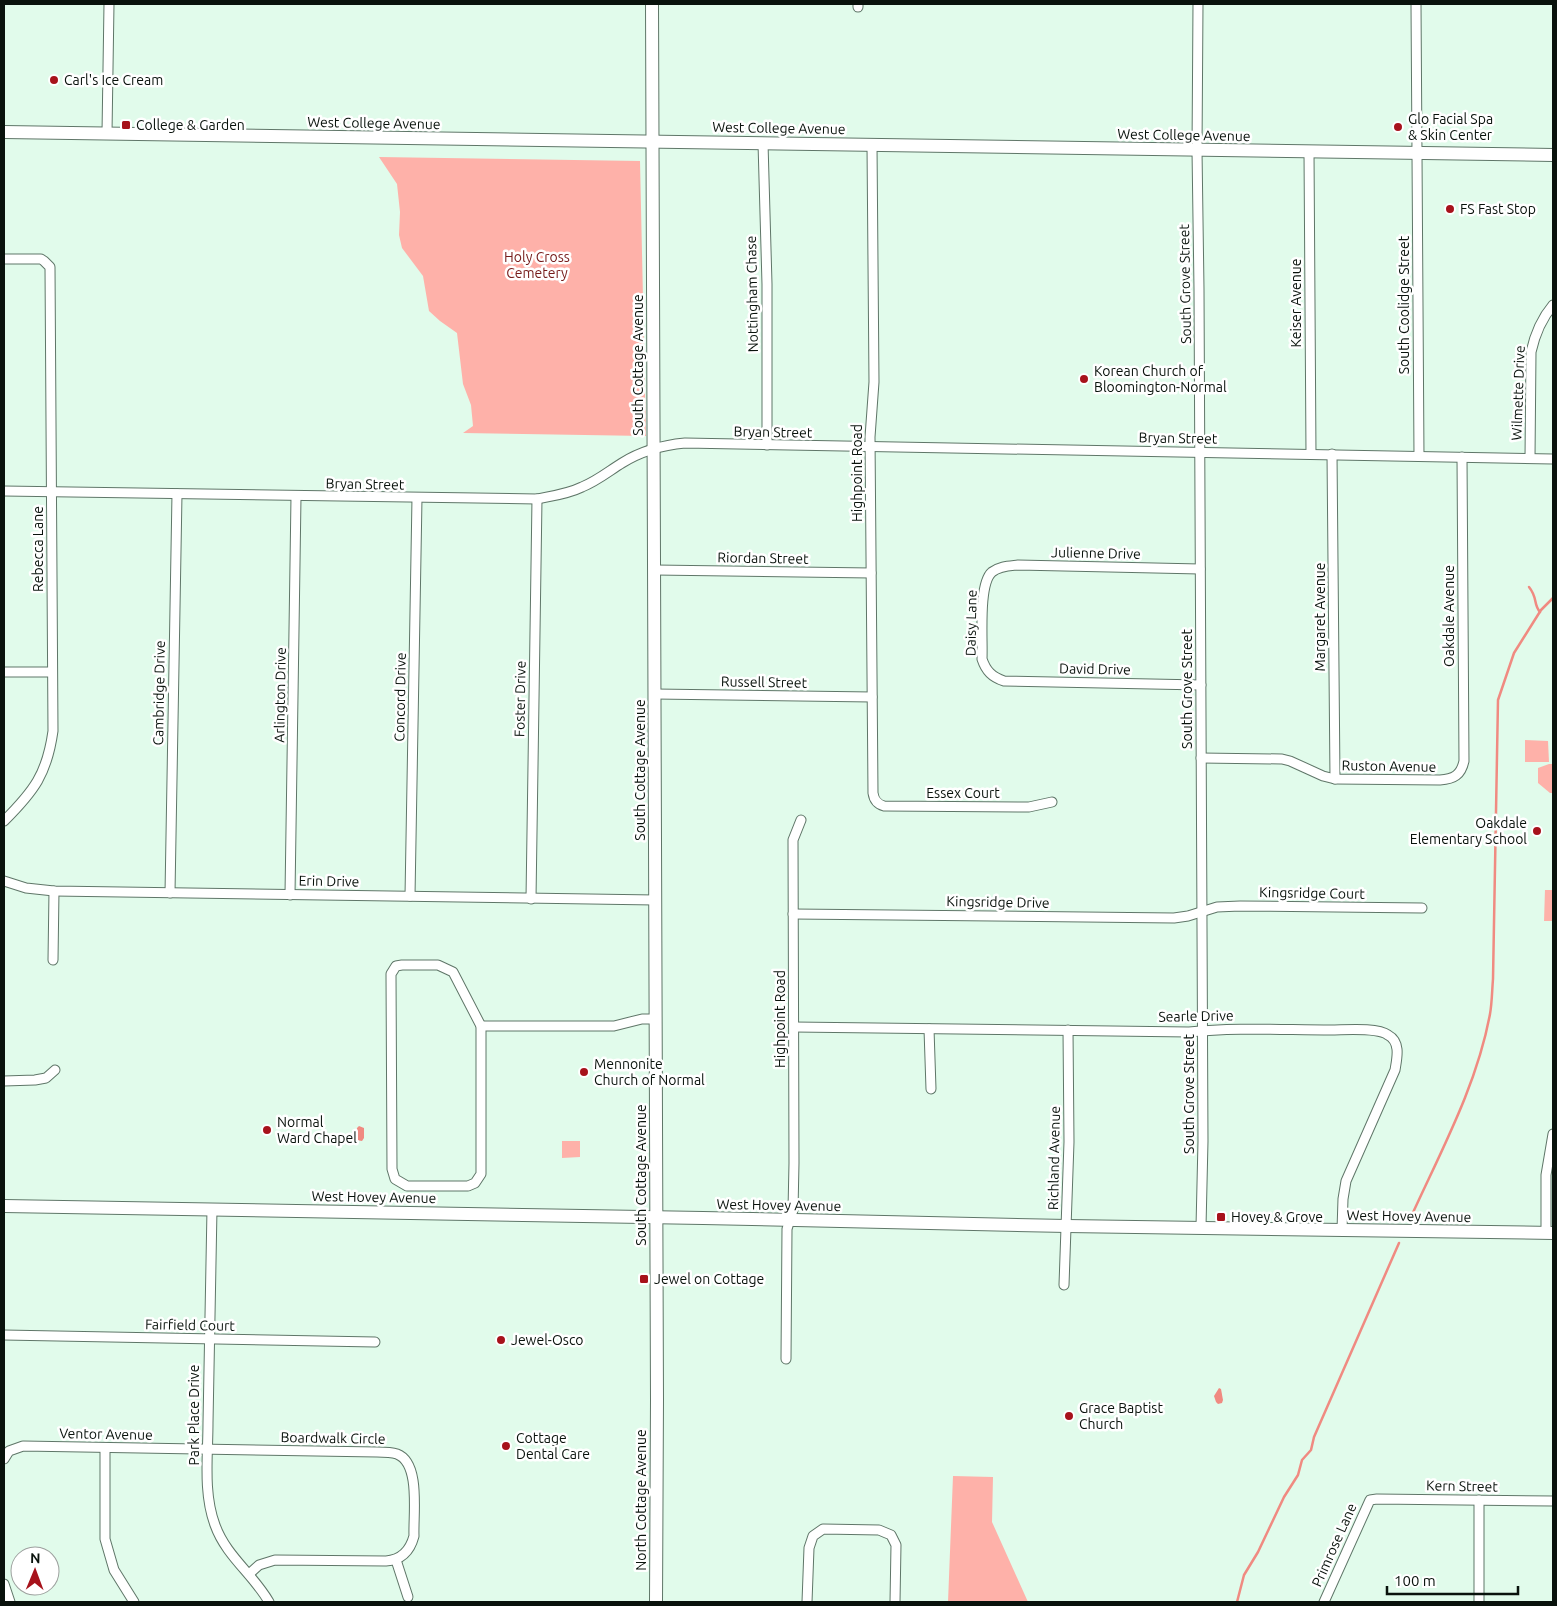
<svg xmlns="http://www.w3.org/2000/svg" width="1557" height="1606" font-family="Ubuntu,sans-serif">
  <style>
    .green { fill: #feb1a9 }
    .water { fill: #f08a81 }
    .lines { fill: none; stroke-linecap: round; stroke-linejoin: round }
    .stream { stroke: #f08a81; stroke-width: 2.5 }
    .street-casing { stroke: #5f7668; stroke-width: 11 }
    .secondary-casing { stroke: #5f7668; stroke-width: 14 }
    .street { stroke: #fff; stroke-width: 9 }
    .secondary { stroke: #fff; stroke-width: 12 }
    .poi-dot { fill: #a7121b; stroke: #fff; stroke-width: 2 }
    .labels { text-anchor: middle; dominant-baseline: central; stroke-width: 5; stroke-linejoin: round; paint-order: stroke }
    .poi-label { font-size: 14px; fill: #09120c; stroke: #fff; text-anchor: start }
    .street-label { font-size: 14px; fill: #09120c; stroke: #fff }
    .park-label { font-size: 14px; fill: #751b1a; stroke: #fff }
  </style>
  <rect width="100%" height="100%" fill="#e1fbeb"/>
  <!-- green -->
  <g class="green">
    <polygon points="379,157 640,161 646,436 463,433 473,426 471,405 463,384 457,333 440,321 429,311 423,276 402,248 399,235 400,212 397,184"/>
    <polygon points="1525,740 1548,741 1549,762 1525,762"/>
    <polygon points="1549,764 1553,764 1553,793 1550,793 1538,783 1538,768"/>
    <polygon points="1545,890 1553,890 1553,921 1544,921"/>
    <polygon points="562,1141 580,1141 580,1157 562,1158"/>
    <polygon points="953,1476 993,1477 992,1522 1028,1602 948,1602"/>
  </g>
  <!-- water -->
  <g class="water">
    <polygon points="359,1126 364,1128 364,1138 362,1141 356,1140 357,1128"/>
    <polygon points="1219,1388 1221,1389 1223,1400 1222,1403 1218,1404 1216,1402 1214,1396"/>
  </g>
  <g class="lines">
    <!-- stream -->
    <g class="stream">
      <path d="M1529 587C1538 598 1533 604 1540 612"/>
      <path d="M1411 1217C1441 1151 1477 1085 1490 1014 1492 1003 1492 991 1493 979L1498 700 1514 653 1541 610 1553 598"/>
      <polyline points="1237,1602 1244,1575 1258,1552 1284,1497 1298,1475 1302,1460 1311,1450 1314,1437 1399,1243"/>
    </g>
    <defs>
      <g id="street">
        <polyline points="1198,4 1197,150 1199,289 1203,1141 1201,1227"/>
        <polyline points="1416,4 1419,456"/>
        <polyline points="858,7 858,4"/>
        <polyline points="107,133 109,4"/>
        <polyline points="763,143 767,284 767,445"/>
        <path d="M872 145 874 382 870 437 873 793C874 800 877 804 884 806L1029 807 1052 802"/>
        <polyline points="1309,152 1311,454"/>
        <path d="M4 259H41L44 261 50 267 53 731C47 774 34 791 4 821"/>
        <polyline points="1332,454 1335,779"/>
        <path d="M1530 458 1531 352C1535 334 1542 318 1553 305"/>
        <path d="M4 491 537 499C552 496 568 494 582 487 597 481 609 471 622 463 641 451 664 445 685 443L1553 459"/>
        <path d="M1200 569 1018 565C1009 566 1000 566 992 572 978 584 983 640 982 659 986 671 992 677 1004 681L1201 685"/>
        <polyline points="655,570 871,573"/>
        <polyline points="4,672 51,672"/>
        <polyline points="655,694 872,697"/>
        <path d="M1201 758 1282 759 1290 761 1323 776 1335 779 1440 780C1454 779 1461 775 1464 761L1462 457"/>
        <polyline points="4,881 26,888 54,891 655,900"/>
        <polyline points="170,893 177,494"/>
        <polyline points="290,895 296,497"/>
        <polyline points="410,896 417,498"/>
        <polyline points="531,899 537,499"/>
        <polyline points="793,914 1174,918 1188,916 1217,907 1240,906 1422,908"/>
        <polyline points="53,960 54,891"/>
        <polygon points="402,965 438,965 453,972 481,1026 481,1174 475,1183 468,1186 407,1186 395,1179 392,1169 391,974 396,966"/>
        <polyline points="481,1026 614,1026 642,1019 656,1019"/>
        <path d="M794 1027 1189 1032C1236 1027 1284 1030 1331 1030 1345 1030 1377 1027 1388 1035 1401 1042 1397 1058 1395 1070L1346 1181 1343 1199 1342 1230"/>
        <polyline points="929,1029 931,1089"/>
        <polyline points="4,1081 35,1080 46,1078 55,1070"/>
        <path d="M212 1209C210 1281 209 1352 208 1423 208 1456 203 1493 215 1525 226 1556 253 1574 269 1602"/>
        <polyline points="1546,1233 1546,1175 1553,1134"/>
        <polyline points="1064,1285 1069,1142 1068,1030"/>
        <polyline points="4,1335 375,1342"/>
        <polyline points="786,1359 787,1229 793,1210 794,1163 793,840 801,820"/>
        <polyline points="105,1448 105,1539 114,1570 134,1602"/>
        <path d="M4 1459 9 1451 23 1446 377 1452C383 1452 391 1452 397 1454 421 1463 413 1515 414 1536 410 1551 401 1560 386 1561L275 1560 259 1565 249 1574"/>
        <polyline points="396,1560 408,1597"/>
        <polyline points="4,1584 10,1602"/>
        <polyline points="807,1602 809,1548 813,1536 823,1529 879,1530 891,1535 896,1545 895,1602"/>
        <polyline points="1324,1602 1370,1500 1377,1499 1553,1501"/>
        <polyline points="1479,1602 1479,1500"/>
      </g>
      <g id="secondary">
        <polyline points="652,4 657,1399 656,1602"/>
        <polyline points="4,132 1553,155"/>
        <polyline points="4,1206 703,1218 1067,1226 1553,1233"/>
      </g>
    </defs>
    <!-- street casing -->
    <use href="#street" class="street-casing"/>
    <!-- secondary casing -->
    <use href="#secondary" class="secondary-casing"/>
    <!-- street -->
    <use href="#street" class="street"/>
    <!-- secondary -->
    <use href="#secondary" class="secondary"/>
  </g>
  <!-- markers -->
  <g class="poi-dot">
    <circle cx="54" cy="80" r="5"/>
    <rect x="121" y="120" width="10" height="10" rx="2.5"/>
    <circle cx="1398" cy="127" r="5"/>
    <circle cx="1450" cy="209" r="5"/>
    <circle cx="1084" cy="379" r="5"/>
    <circle cx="1537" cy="831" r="5"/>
    <circle cx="584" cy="1072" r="5"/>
    <circle cx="267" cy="1130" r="5"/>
    <rect x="1216" y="1212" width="10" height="10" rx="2.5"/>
    <rect x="639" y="1274" width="10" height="10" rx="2.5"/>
    <circle cx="501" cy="1340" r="5"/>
    <circle cx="1069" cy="1416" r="5"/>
    <circle cx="506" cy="1446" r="5"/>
  </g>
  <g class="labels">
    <!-- poi labels -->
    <g class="poi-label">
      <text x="64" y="80">Carl's Ice Cream</text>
      <text x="1408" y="119">Glo Facial Spa<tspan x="1408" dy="16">&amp; Skin Center</tspan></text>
      <text x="136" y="125">College &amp; Garden</text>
      <text x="1460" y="209">FS Fast Stop</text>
      <text x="1094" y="371">Korean Church of<tspan x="1094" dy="16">Bloomington-Normal</tspan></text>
      <text x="1527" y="823" text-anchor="end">Oakdale<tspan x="1527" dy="16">Elementary School</tspan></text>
      <text x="594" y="1064">Mennonite<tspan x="594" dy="16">Church of Normal</tspan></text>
      <text x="277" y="1122">Normal<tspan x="277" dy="16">Ward Chapel</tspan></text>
      <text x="1231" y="1217">Hovey &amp; Grove</text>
      <text x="654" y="1279">Jewel on Cottage</text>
      <text x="511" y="1340">Jewel-Osco</text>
      <text x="1079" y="1408">Grace Baptist<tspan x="1079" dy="16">Church</tspan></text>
      <text x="516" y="1438">Cottage<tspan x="516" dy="16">Dental Care</tspan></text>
    </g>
    <!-- street labels -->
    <g class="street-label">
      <text transform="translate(374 123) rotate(1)">West College Avenue</text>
      <text transform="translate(779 128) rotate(1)">West College Avenue</text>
      <text transform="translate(1184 135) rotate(1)">West College Avenue</text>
      <text transform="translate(1185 284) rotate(-91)">South Grove Street</text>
      <text transform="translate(752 294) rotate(-91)">Nottingham Chase</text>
      <text transform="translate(1296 303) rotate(-90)">Keiser Avenue</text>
      <text transform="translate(1404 305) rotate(-90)">South Coolidge Street</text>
      <text transform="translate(638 365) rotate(-90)">South Cottage Avenue</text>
      <text transform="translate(1518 393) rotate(-88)">Wilmette Drive</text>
      <text transform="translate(773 432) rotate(1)">Bryan Street</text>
      <text transform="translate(1178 438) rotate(1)">Bryan Street</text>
      <text transform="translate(857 473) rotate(-90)">Highpoint Road</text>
      <text transform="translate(365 484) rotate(1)">Bryan Street</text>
      <text transform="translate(38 549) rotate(-90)">Rebecca Lane</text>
      <text transform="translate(1096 553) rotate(1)">Julienne Drive</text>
      <text transform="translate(763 558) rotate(1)">Riordan Street</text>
      <text transform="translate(1449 616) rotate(-90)">Oakdale Avenue</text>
      <text transform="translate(1320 617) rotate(-90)">Margaret Avenue</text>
      <text transform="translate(971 623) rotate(-89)">Daisy Lane</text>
      <text transform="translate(1095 669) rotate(1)">David Drive</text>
      <text transform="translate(764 682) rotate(1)">Russell Street</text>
      <text transform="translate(1187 689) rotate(-90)">South Grove Street</text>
      <text transform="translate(159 693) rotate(-89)">Cambridge Drive</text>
      <text transform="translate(280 695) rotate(-89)">Arlington Drive</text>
      <text transform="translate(400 697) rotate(-89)">Concord Drive</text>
      <text transform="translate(520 699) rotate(-89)">Foster Drive</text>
      <text transform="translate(1389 766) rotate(1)">Ruston Avenue</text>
      <text transform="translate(640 770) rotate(-90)">South Cottage Avenue</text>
      <text x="963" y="793">Essex Court</text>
      <text transform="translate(329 881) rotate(1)">Erin Drive</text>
      <text transform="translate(1312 893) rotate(1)">Kingsridge Court</text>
      <text transform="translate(998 902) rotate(1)">Kingsridge Drive</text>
      <text transform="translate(1196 1016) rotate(-1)">Searle Drive</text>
      <text transform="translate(780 1019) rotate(-90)">Highpoint Road</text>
      <text transform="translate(1189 1094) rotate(-90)">South Grove Street</text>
      <text transform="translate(1054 1158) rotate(-89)">Richland Avenue</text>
      <text transform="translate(641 1175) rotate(-90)">South Cottage Avenue</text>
      <text transform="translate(374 1197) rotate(1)">West Hovey Avenue</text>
      <text transform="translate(779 1205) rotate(1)">West Hovey Avenue</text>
      <text transform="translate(1409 1216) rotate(1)">West Hovey Avenue</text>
      <text transform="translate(190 1325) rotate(1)">Fairfield Court</text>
      <text transform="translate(194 1415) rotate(-90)">Park Place Drive</text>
      <text transform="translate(106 1434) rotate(1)">Ventor Avenue</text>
      <text transform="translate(333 1438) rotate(1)">Boardwalk Circle</text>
      <text transform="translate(1462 1486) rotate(1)">Kern Street</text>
      <text transform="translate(641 1500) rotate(-90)">North Cottage Avenue</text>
      <text transform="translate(1334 1545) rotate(-66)">Primrose Lane</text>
    </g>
    <!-- park labels -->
    <g class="park-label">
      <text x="537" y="257">Holy Cross<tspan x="537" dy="16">Cemetery</tspan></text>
    </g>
  </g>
  <!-- border -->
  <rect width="1557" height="1606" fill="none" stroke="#09120c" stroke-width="10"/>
  <!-- north arrow -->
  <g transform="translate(35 1571) rotate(1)"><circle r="24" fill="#ffffff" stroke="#9da09e"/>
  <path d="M0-4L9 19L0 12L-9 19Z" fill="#a7121b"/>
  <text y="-8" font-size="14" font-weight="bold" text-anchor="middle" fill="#09120c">N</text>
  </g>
  <!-- scale -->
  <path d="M1387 1586v8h131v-8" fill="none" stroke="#09120c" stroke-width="2.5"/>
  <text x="1394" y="1586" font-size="15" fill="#09120c" stroke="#ffffff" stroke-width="4" paint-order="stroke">100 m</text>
</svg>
